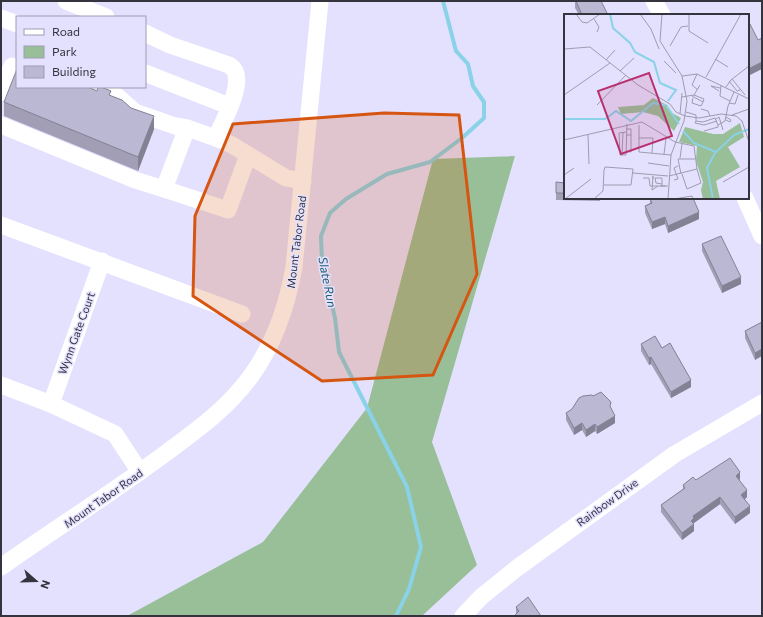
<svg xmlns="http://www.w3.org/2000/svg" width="763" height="617" font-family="Commissioner,sans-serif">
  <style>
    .green { fill: #98bf97 }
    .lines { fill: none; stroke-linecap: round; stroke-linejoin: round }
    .stream { stroke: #89d2e7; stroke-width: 4 }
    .minor { stroke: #fff; stroke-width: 17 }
    .wall { fill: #a19eb6 }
    .shaded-wall { fill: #838194 }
    .building { fill: #bbb8d4; stroke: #838194 }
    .marked { fill: #d65511; fill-opacity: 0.2; stroke: #d65511; stroke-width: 3; stroke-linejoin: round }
    .labels { text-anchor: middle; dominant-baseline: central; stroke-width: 3; stroke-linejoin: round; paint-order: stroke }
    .street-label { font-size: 11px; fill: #34333e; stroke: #e4e1fe }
    .water-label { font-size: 12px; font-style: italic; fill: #215c6c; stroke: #e4e1fe }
    .inset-river { fill: none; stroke: #89d2e7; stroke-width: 2 }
    .inset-road { fill: none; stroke: #9e9bb1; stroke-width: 1 }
    .view { fill: #b9306f; fill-opacity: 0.15; stroke: #b9306f; stroke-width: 2 }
    .inset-edge { fill: none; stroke: #34333e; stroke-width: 2 }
  </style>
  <rect width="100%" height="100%" fill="#e4e1fe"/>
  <!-- green -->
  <polygon class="green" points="515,156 432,442 477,565 422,616 127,616 263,542 367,408 433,159"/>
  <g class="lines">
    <!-- stream -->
    <polyline class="stream" points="396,616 409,589 421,547 407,487 339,352 335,318 322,262 321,236 330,213 346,199 387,174 430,162 462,138 484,118 484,102 473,86 468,64 456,51 443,1"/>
    <!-- minor -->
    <g class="minor">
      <polyline points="66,1 106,17"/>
      <polyline points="654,1 662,15"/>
      <polyline points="1,18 17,24"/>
      <path d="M145 33 170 45 229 65C250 77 222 122 216 138"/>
      <polyline points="145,73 229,106"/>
      <polyline points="71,87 83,91 97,88 117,96 135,112 175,126 187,128 216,138 232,145 286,178 303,181"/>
      <polyline points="1,93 12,66"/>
      <polyline points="1,125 135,180 164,189"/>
      <polyline points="187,128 164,189 228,210 248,155"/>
      <polyline points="745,198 762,236"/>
      <polyline points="1,225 242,314"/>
      <polyline points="1,385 51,404 102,261"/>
      <polyline points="51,404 115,434 140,472"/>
      <path d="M1 567C56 528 112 493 166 453 197 430 228 408 251 376 275 343 287 306 294 267L320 1"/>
      <polyline points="463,616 481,597 517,568 675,454 762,403"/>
    </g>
  </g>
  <!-- wall -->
  <g class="wall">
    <polygon points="575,1 608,15 579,15 575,8"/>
    <polygon points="17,87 111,96 154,129 138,171 4,116 4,102"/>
    <polygon points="556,182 565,183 565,198 600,198 600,201 556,200"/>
    <polygon points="650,199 699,219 668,233 665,224 652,229 645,213 645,206 650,203"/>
    <polygon points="702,244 741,284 722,293 702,251"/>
    <polygon points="762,322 755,360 745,338 745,331"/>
    <polygon points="641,344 662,348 691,387 671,398 651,364 649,365 641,351"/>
    <polygon points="593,396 611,408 615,423 597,434 595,431 586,437 582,430 574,435 566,420 566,413"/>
    <polygon points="740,479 739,480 747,497 745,499 750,513 735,524 720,504 694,523 694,531 682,540 661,512 661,505 683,489 683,485 696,480"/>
    <polygon points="516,607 541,616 516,614"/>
  </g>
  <!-- shaded-wall -->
  <g class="shaded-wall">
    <polygon points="762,62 762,69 748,76 748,69"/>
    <polygon points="154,116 154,129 138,171 138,157"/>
    <polygon points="699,212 699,219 668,233 668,226"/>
    <polygon points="665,217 665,224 652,229 652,222"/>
    <polygon points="741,277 741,284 722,293 722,286"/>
    <polygon points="762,349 762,356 755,360 755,353"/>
    <polygon points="651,357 651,364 649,365 649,358"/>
    <polygon points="691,380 691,387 671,398 671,392"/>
    <polygon points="615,416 615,423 597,434 597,427"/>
    <polygon points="582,423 582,430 574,435 574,428"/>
    <polygon points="595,424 595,431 586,437 586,430"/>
    <polygon points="740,472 740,479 736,483 736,476"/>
    <polygon points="747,490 747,497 741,502 741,495"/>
    <polygon points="720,497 720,504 694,523 694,531 682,540 682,533 691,521 693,516"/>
    <polygon points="750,506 750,513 735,524 735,517"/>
  </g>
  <!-- building -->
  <g class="building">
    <polygon points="576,1 601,1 608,15 582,15"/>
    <polygon points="750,24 758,40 762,38 762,62 748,69 748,25"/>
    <polygon points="17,69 17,87 88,87 97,91 98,87 101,87 111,91 109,95 122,100 131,108 154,116 138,157 4,102"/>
    <polygon points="556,182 565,183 565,193 556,193"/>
    <polygon points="652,198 693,198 699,212 668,226 665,217 652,222 645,206 652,203 650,199"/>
    <polygon points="721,236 741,277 722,286 702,244"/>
    <polygon points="762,322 762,349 755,353 745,331"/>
    <polygon points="655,336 662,348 670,343 691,380 671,392 651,357 649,358 641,344"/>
    <polygon points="601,392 611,402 610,406 615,416 597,427 595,424 586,430 582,423 574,428 566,413 572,409 579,398 583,396 592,395 593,396"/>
    <polygon points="730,458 740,472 736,476 747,490 741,495 750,506 735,517 720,497 693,516 694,518 691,521 694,524 682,533 661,505 685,488 683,485 693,477 696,480"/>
    <polygon points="528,597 541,616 514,616 519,611 516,607"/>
  </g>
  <!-- marked area -->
  <path class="marked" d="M384 113 459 115 477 274 433 375 322 381 193 296 195 216 233 124Z"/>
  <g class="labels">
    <!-- street labels -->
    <g class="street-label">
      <text transform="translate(296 242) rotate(-83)">Mount Tabor Road</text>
      <text transform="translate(76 333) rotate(-70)">Wynn Gate Court</text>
      <text transform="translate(103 498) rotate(-35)">Mount Tabor Road</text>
      <text transform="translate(607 502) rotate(-36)">Rainbow Drive</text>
    </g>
    <!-- water labels -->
    <g class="water-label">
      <text transform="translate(328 282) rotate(79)">Slate Run</text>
    </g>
  </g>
  <!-- overview -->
  <g transform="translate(564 14)">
    <rect width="185" height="185" fill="#e4e1fe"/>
    <path d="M89 84 103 91 108 99 117 104 110 117 94 102 79 98 57 100 54 93 80 91ZM176 109 180 123 164 133 176 153 152 167 156 185H139L137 176 139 168 132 147 133 132 115 128 121 113 149 120H159Z" fill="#98bf97"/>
    <path class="inset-river" d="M46 0 49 14 66 29 71 38 90 48 96 69 112 76 104 87M102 91 115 110M0 105H41L52 97 67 107 89 89 101 91M119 117 130 129 152 138M149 185 143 154 151 139 170 121 185 115"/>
    <path class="inset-road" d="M12 0 18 8 23 9 36 0M76 0 87 15 95 35M98 0 96 27 118 62 123 87 120 107 107 141 104 185M125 0V17L144 29M30 5 35 13 33 18M106 32 117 13 124 12M0 35 26 33 74 71 106 90 112 98 121 102M151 45 164 53M42 46 51 36M100 47 112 59M56 57 70 44M133 60 128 71 134 76M118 62 133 60 185 85M142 63 177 0M168 65 181 81M165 67 173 77 176 76M157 71 156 82 166 87M162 73 167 66 185 52M155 77 147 72 156 74M0 81 46 49M128 82 139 88 140 85 130 81M118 83 130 81 136 71M129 84 128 89 137 92 139 88M36 88 33 91 62 61M165 89 171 90 174 81M137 95 144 97 146 102M122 98 132 101V107L139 108 151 104M116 100 118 79M168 101 185 95M121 102 135 104 157 100 172 102 178 107 185 128M151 104 154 111 161 107 164 92 170 78M152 105 155 103 159 116M162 106 166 108 167 106 162 103M132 107 131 109 140 111 153 107M75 111V138L107 141M140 117 154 113V111M62 118 55 119 56 141H62L63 110M24 121 25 150M62 121H67V115H62M75 124H89L88 139M0 126 78 108 111 128 130 132 133 155M62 137 67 138V121M100 140 102 125M58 141 59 118M116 144 118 130M84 149 105 152M69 159 104 162M117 160 114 145H131M0 161 10 154M105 162 133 155 137 169 123 175 118 160M79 164H85L86 172H96M89 165V162L88 176 94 172M110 166 114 165 110 154 114 152M159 168 185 153M98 172V164H91L92 169 98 170M102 172H96H104M1 185 27 165M30 185 39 177 40 156 41 153 69 155 67 171H40M110 185 128 182 129 185"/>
    <path class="view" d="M85 59 108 122 57 140 34 77Z"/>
    <rect width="185" height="185" class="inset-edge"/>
  </g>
  <!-- border -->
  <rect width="763" height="617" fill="none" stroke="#34333e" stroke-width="4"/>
  <!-- legend -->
  <rect x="16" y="16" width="130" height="72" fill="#e4e1fe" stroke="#9e9bb1"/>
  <rect x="24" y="29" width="20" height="6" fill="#ffffff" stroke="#9e9bb1"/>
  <text x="52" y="36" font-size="12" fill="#34333e">Road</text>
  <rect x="24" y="46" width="20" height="12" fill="#98bf97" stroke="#9e9bb1"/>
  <text x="52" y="56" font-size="12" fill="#34333e">Park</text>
  <rect x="24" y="66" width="20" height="12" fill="#bbb8d4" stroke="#9e9bb1"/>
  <text x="52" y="76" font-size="12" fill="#34333e">Building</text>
  <!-- north arrow -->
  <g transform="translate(36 581) rotate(110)" stroke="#e4e1fe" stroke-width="3" paint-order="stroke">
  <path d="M0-3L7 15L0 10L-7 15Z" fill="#34333e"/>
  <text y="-6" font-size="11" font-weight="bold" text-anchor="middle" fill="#34333e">N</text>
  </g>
</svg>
